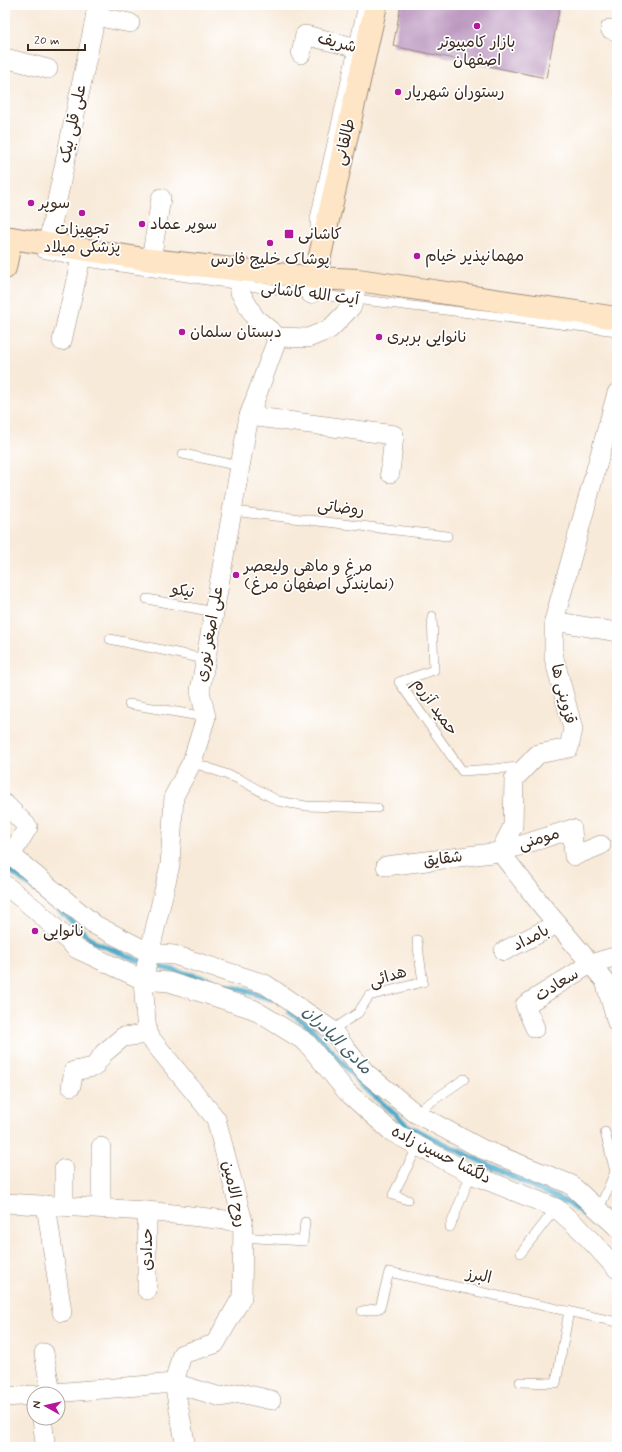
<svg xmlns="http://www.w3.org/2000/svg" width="622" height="1452" font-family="Mynerve,'Playpen Sans Arabic',sans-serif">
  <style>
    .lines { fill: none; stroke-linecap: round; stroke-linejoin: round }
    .stream { stroke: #4dabcb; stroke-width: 5.5 }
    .building { fill: #bc98c0 }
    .lane-casing { stroke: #9a8a7c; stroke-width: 10 }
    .street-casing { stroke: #9a8a7c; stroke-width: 20 }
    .secondary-casing { stroke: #9a8a7c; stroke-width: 24 }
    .lane { stroke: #fff; stroke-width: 9 }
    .street { stroke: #fff; stroke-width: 19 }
    .secondary { stroke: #fee5c5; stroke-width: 22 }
    .poi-dot { fill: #b5179e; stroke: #fff; stroke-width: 1.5 }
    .labels { text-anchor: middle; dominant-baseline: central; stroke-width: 3.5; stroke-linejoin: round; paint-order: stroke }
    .poi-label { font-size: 16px; fill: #3b2a1e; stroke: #fff; text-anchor: start }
    .street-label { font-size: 16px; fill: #3b2a1e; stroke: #fff }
    .water-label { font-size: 17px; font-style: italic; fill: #425e63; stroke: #fff }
  </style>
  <rect width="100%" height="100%" fill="#fff"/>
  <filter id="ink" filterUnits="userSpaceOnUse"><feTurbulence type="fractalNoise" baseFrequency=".025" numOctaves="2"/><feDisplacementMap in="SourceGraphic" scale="8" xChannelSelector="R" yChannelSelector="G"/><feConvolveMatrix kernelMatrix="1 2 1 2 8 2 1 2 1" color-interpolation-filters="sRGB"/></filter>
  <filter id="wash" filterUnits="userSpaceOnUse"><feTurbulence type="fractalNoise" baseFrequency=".012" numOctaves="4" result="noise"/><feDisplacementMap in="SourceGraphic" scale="16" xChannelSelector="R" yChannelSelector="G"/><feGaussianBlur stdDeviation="0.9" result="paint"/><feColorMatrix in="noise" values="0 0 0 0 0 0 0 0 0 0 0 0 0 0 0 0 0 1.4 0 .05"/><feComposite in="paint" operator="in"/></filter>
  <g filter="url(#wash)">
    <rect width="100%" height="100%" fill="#f8ead9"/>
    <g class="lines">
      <!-- stream -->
      <g class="stream">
        <polyline points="5,866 55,905 94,942 145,963 207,979 272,999"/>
        <polyline points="290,1012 311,1028 362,1085 409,1127 572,1205 608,1233 617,1246"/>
      </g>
    </g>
    <g id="blocks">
      <!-- building -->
      <polygon class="building" points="401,5 560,5 546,78 393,46"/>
    </g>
  </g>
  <g filter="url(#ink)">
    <use href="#blocks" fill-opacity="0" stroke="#9a8a7c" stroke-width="1"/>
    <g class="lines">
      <defs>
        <g id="lane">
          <polyline points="315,238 315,218 363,5"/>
          <polyline points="42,253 81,261 240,285 617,331"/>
          <polyline points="183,454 240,466"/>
          <polyline points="232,511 447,536"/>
          <polyline points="147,599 214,612"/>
          <polyline points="432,616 434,670 399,682 462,771 522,767"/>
          <polyline points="110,639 205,659"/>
          <polyline points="129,704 206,717"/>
          <polyline points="192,762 239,779 278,801 306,806 377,808"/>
          <polyline points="332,1030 358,1013 369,996 423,982 417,940"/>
          <polyline points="415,1113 464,1079"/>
          <polyline points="408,1200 393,1195 418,1146"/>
          <polyline points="599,1209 615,1172 605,1132"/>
          <polyline points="450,1227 471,1174"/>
          <polyline points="243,1237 303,1241 305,1222"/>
          <polyline points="521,1253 556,1208"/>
          <polyline points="362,1311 380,1308 389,1272 617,1322"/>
          <polyline points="520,1382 556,1383 569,1311"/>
        </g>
        <g id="street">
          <polyline points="95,16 130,23"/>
          <polyline points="610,29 617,31"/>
          <polyline points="301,54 305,35 366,50"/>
          <polyline points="5,58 48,69"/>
          <polyline points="48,243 98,5"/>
          <polyline points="151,260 161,198"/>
          <polyline points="239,270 240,292 255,318 278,337 308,338 330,329 352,306 358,280"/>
          <polyline points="311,294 315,278"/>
          <polyline points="62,341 83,249"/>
          <polyline points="617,393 554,621 554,658 573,729 569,748 538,754 514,779 513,826 500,852 543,907 605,981 617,1023"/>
          <polyline points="249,416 394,435 390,473"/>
          <polyline points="554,621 617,632"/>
          <polyline points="5,804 28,827 11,855"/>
          <polyline points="5,850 95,925 150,953 174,955 265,984 332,1030 346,1049 366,1073 415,1113 482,1149 570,1184 617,1227"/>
          <polyline points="386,866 500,852 572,829 574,856 601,845"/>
          <polyline points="5,885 36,910 77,949 143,980 169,982 253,1009 306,1042 347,1092 392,1132 471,1174 556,1208 581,1230 617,1269"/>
          <polyline points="504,951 557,924"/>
          <polyline points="535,1028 525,1005 590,964 617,956"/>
          <polyline points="71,1086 74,1071 94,1067 104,1053 123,1037 147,1034"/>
          <polyline points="101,1147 101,1208"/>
          <polyline points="64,1169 64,1206"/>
          <polyline points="5,1203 147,1211 243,1222"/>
          <polyline points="46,1205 62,1312"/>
          <polyline points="147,1211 147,1290"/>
          <polyline points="44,1353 51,1393"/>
          <polyline points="42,1394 174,1383 221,1397 240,1393 271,1400"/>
          <polyline points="5,1397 34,1395"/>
          <polyline points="42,1418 45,1443"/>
          <polyline points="186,1447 174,1383 182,1354 215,1344 242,1297 243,1222 216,1119 147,1034 143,980 170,865 174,796 192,762 206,717 200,691 249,416 278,337"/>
        </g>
        <g id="secondary">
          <polyline points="5,237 151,260 315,278 358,280 617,318"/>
          <polyline points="5,268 11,238"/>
          <polyline points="315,278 376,5"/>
        </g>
      </defs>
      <!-- lane casing -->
      <use href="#lane" class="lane-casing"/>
      <!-- street casing -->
      <use href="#street" class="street-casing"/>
      <!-- secondary casing -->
      <use href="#secondary" class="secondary-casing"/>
      <!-- lane -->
      <use href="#lane" class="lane"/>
      <!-- street -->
      <use href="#street" class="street"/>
      <!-- secondary -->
      <use href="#secondary" class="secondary"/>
    </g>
  </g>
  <!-- markers -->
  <g class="poi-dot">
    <circle cx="477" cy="26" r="4"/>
    <circle cx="398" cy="92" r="4"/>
    <circle cx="31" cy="203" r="4"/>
    <circle cx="82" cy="213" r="4"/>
    <circle cx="142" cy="224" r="4"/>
    <rect x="284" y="229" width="10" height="10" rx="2"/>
    <circle cx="270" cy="243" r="4"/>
    <circle cx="417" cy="256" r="4"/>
    <circle cx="182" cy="332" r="4"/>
    <circle cx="379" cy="337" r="4"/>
    <circle cx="236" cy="575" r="4"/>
    <circle cx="35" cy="931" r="4"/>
  </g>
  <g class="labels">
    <!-- poi labels -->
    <g class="poi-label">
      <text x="477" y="42" text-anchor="middle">بازار کامپیوتر<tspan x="477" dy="18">اصفهان</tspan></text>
      <text x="406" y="92">رستوران شهریار</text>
      <text x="39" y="203">سوپر</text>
      <text x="150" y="224">سوپر عماد</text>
      <text x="82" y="229" text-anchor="middle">تجهیزات<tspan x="82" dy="18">پزشکی میلاد</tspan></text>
      <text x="298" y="234">کاشانی</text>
      <text x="425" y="256">مهمانپذیر خیام</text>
      <text x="270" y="259" text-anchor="middle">پوشاک خلیج فارس</text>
      <text x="190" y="332">دبستان سلمان</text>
      <text x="387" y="337">نانوایی بربری</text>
      <text x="244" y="566">مرغ و ماهی ولیعصر<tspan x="244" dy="18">(نمایندگی اصفهان مرغ)</tspan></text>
      <text x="43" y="931">نانوایی</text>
    </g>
    <!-- street labels -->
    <g class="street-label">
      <text transform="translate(337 43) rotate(14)">شریف</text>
      <text transform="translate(73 124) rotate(-78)">علی قلی بیک</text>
      <text transform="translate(345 142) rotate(-77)">طالقانی</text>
      <text transform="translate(310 294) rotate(7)">آیت الله کاشانی</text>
      <text transform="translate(341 508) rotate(7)">روضاتی</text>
      <text transform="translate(183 591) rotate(11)">نیکو</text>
      <text transform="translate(210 634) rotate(-80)">علی اصغر نوری</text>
      <text transform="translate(563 694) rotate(76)">قزوینی ها</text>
      <text transform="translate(435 707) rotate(55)">حمید آزرم</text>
      <text transform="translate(539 839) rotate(-17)">مومنی</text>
      <text transform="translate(443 859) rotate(-7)">شقایق</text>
      <text transform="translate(531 938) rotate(-27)">بامداد</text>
      <text transform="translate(388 977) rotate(-17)">هدائی</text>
      <text transform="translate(557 985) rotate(-32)">سعادت</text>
      <text transform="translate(441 1155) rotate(27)">دلگشا حسین زاده</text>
      <text transform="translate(234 1194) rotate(78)">روح الامین</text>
      <text transform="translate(147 1250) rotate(-90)">حدادی</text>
      <text transform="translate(479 1276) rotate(12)">البرز</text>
    </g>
    <!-- water labels -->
    <g class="water-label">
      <text transform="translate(337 1040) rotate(45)">مادی الیادران</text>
    </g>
  </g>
  <!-- margin -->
  <rect width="622" height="1452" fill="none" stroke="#fff" stroke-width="20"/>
  <!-- north arrow -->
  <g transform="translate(46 1406) rotate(278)"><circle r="19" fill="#ffffff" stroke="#b1aaa5"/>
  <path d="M0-3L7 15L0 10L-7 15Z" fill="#b5179e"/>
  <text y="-6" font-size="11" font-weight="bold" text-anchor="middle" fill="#3b2a1e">N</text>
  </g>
  <!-- scale -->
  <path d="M28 44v6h57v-6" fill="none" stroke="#3b2a1e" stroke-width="2"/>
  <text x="34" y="44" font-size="12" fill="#3b2a1e" stroke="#ffffff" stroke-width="3" paint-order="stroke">20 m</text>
</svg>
